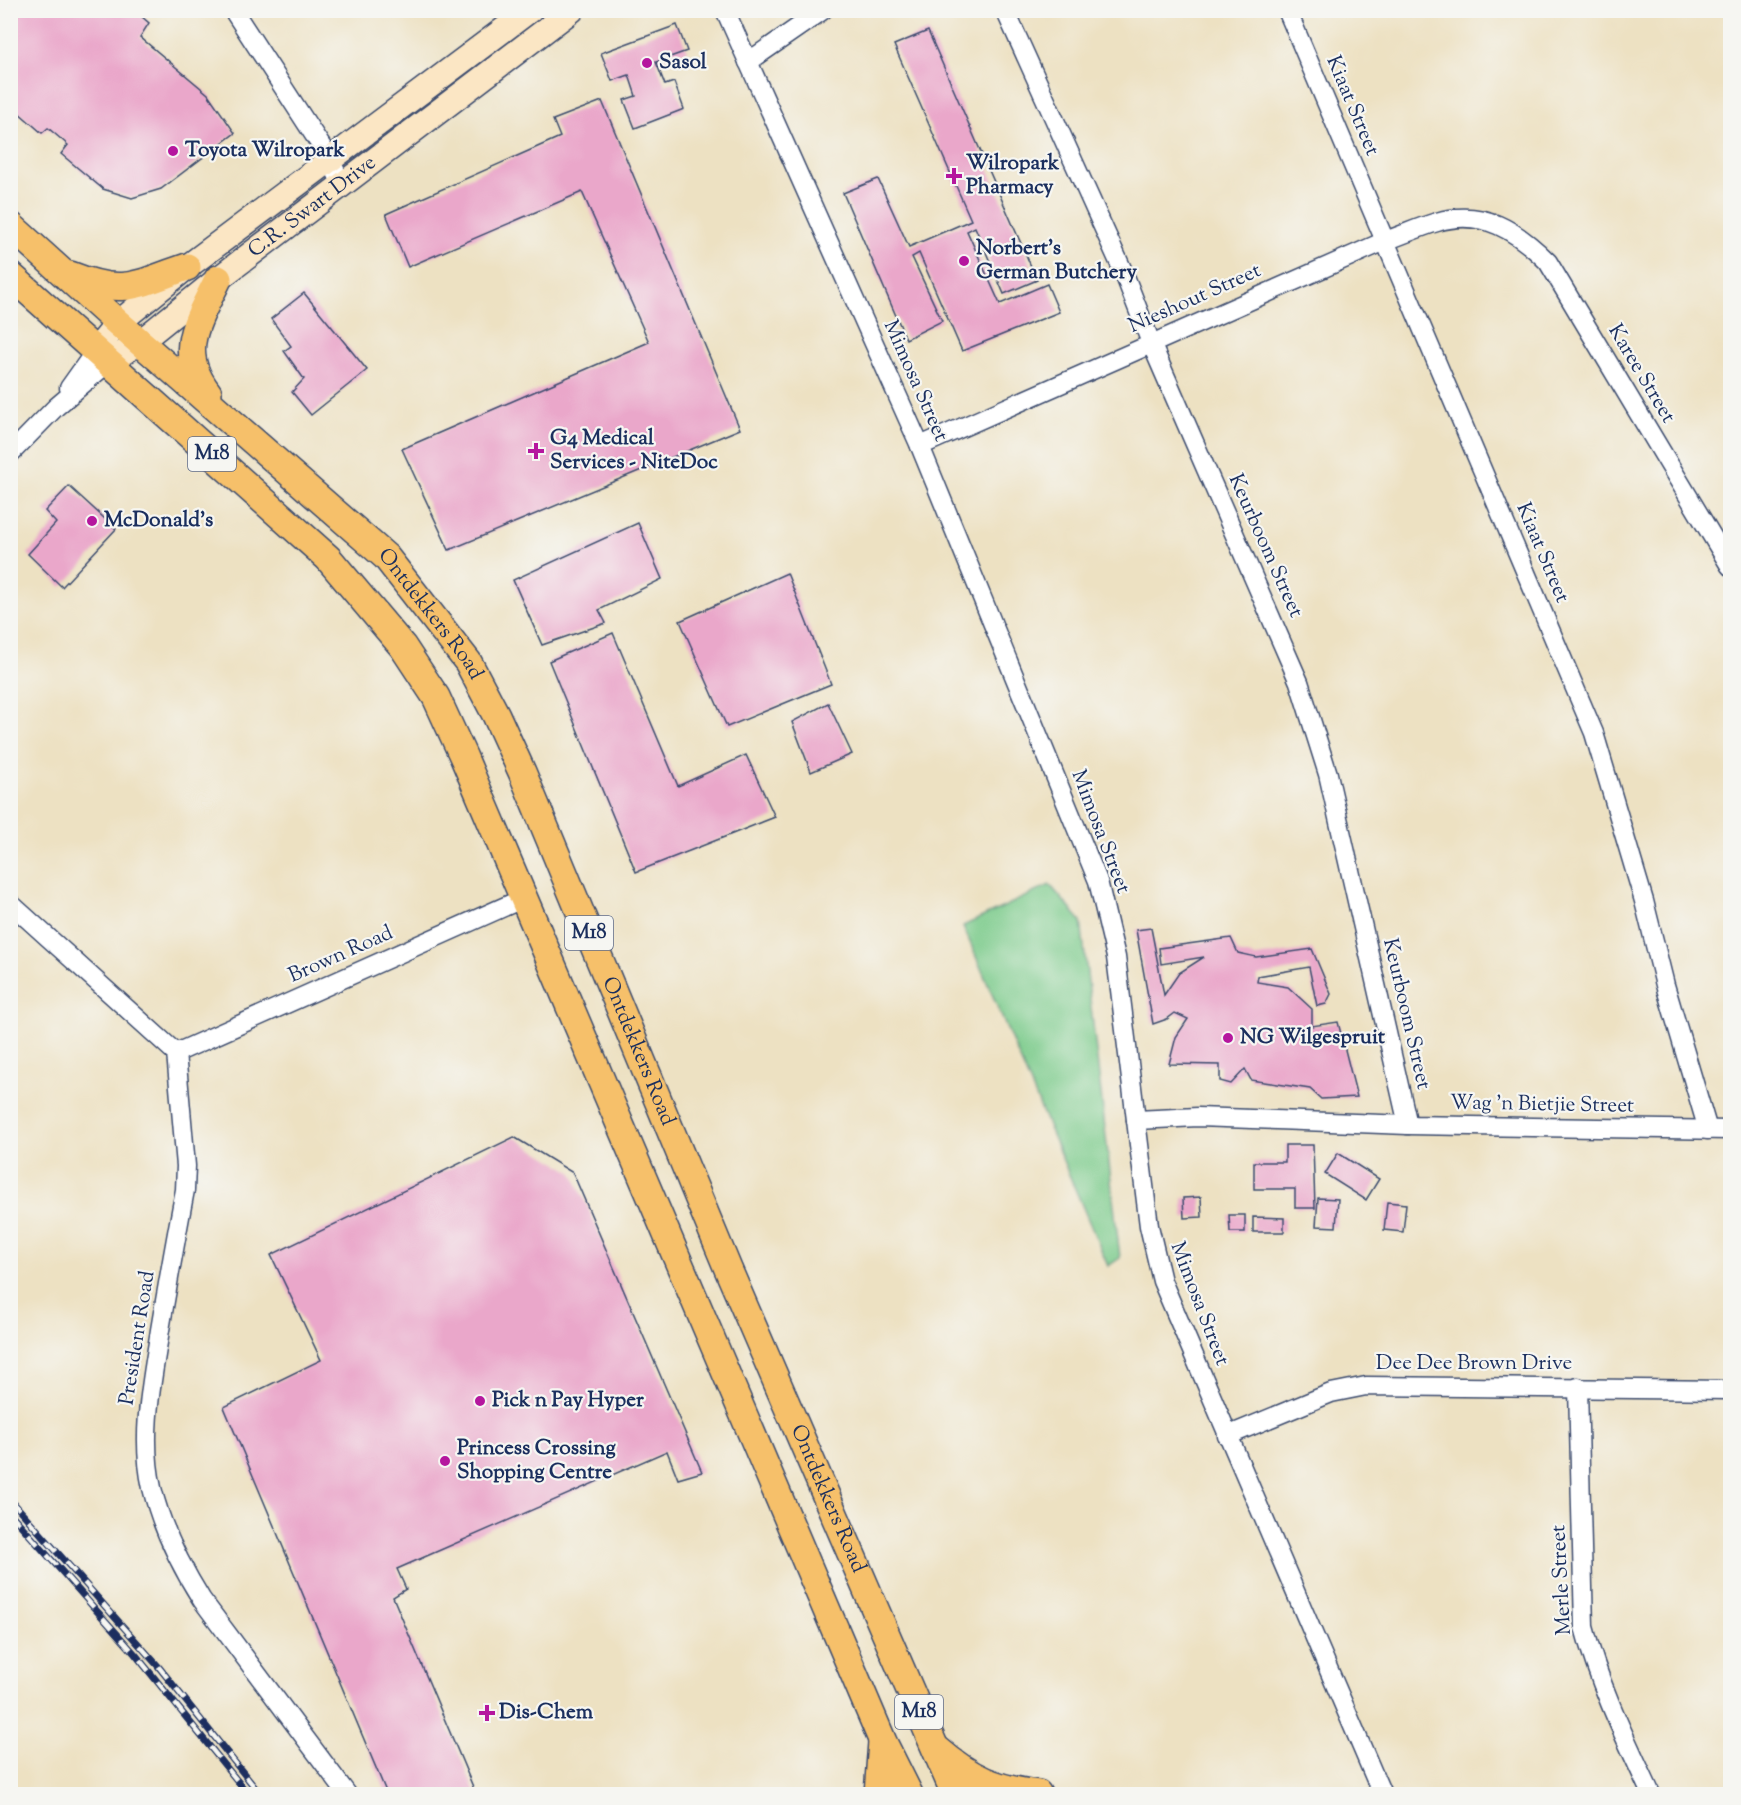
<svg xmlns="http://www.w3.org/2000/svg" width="1741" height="1805" font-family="'Sorts Mill Goudy',serif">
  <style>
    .green { fill: #7bcb8b; stroke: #4b7d74; stroke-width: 1.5 }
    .building { fill: #eaa7ca }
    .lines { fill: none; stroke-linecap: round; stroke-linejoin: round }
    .street-casing { stroke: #3a4a6d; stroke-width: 21 }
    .secondary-casing { stroke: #3a4a6d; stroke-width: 27 }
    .primary-casing { stroke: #3a4a6d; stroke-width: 30 }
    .street { stroke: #fff; stroke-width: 18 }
    .secondary { stroke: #fbe6c4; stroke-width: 24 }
    .primary { stroke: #f6c06b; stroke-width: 27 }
    .rail-casing { stroke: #1b2f5e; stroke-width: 7 }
    .rail { stroke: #f6f6f2; stroke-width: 4.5; stroke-dasharray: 14; stroke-linecap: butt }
    .poi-dot { fill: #b5179e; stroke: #f6f6f2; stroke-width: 2 }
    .labels { text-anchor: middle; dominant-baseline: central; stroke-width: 4.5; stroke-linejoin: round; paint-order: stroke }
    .shield { fill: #f6f6f2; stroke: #5d6b8a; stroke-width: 1.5 }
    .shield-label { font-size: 20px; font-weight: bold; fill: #1b2f5e }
    .poi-label { font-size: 21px; font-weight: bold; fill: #1b2f5e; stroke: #f6f6f2; text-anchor: start }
    .street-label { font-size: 21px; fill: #1b2f5e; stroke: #f6f6f2 }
  </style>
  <rect width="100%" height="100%" fill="#f6f6f2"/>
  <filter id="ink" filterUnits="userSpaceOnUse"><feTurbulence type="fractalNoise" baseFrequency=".0167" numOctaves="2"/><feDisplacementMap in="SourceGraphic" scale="12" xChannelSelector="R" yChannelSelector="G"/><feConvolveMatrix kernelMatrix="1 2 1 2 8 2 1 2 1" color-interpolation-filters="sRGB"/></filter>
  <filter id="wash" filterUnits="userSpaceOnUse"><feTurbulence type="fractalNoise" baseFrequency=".008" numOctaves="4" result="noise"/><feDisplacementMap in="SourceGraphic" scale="24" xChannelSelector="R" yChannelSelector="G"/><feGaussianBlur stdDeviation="1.35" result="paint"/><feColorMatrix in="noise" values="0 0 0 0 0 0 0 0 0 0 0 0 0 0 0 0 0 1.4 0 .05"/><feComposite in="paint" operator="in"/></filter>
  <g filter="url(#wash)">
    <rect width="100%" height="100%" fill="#ede1c2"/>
    <!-- green -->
    <polygon class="green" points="1050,885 1081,921 1120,1258 1108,1266 963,926"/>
    <g id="blocks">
      <!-- building -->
      <g class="building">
        <polygon points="10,10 134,10 149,23 140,37 208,94 235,133 161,189 132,198 103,189 61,154 68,145 48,128 42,133 10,105"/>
        <polygon points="677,25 687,51 656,62 665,85 674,82 684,109 635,128 624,100 636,96 629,75 612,81 601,53"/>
        <polygon points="928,31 1037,280 1004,294 975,227 967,231 1000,304 1047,284 1059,312 962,351 919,253 912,257 942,321 906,339 843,193 878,179 909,247 971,220 894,45"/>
        <polygon points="602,101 740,429 449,550 402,449 649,342 582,192 408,267 386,214 560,137 553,120"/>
        <polygon points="304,293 367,370 311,415 292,392 304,379 284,351 291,346 271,319"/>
        <polygon points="69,486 116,529 62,587 28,554 56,523 45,511"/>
        <polygon points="638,523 662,579 599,610 606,623 542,645 513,580"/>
        <polygon points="787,573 831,684 727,727 680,621"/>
        <polygon points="613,633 678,786 746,755 775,817 636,872 549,661"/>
        <polygon points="828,703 852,754 811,772 792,722"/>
        <polygon points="1151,928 1164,995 1179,973 1204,957 1161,964 1159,948 1231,938 1238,953 1256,957 1312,949 1331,994 1326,1004 1317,1006 1309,967 1258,976 1257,982 1288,987 1312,1009 1312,1026 1338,1022 1357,1097 1321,1099 1310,1089 1251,1080 1245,1069 1231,1084 1220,1081 1220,1065 1169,1064 1176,1037 1188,1019 1175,1013 1167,1019 1153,1024 1136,930"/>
        <polygon points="514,1137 573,1173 702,1472 678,1479 667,1451 397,1569 406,1589 393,1597 476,1794 387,1794 224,1407 321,1360 271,1255"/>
        <polygon points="1285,1145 1313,1145 1315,1208 1295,1208 1295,1189 1254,1189 1254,1162 1285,1162"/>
        <polygon points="1338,1153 1379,1179 1366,1200 1325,1174"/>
        <polygon points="1201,1197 1202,1217 1184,1218 1183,1198"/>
        <polygon points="1318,1198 1338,1199 1336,1227 1316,1226"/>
        <polygon points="1387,1202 1406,1204 1403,1232 1384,1230"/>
        <polygon points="1229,1215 1245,1215 1245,1232 1230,1232"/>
        <polygon points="1253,1217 1284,1218 1284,1232 1253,1232"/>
      </g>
    </g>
  </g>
  <g filter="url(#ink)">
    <use href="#blocks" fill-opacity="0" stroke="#3a4a6d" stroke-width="1.5"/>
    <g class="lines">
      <defs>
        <g id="street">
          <polyline points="233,10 331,161 342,185"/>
          <polyline points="725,10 920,446 1098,881 1116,957 1149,1226 1162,1281 1382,1794"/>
          <polyline points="1005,10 1123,271 1151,343 1299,682 1328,774 1408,1125"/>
          <polyline points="1287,10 1594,733 1644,901 1665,985 1708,1130"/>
          <polyline points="748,62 823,10"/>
          <polyline points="69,388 96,350"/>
          <path d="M920 446 1385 241C1402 235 1420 227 1437 222 1483 208 1517 231 1548 262L1730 566"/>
          <polyline points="10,454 56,407 109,362"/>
          <path d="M10 903 176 1053 186 1166 185 1190C176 1237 168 1283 160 1330 152 1381 140 1436 152 1488 162 1529 180 1565 202 1600L347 1794"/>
          <polyline points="176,1053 524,898"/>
          <polyline points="1136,1120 1198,1117 1408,1125 1730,1130"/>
          <path d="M1578 1387 1584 1627C1599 1685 1626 1740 1651 1794"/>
          <polyline points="1227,1436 1331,1393 1366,1386 1730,1390"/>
        </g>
        <g id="secondary">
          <polyline points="96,350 118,323 187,267 530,10"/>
          <path id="s1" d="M109 362 140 342 218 279 572 10"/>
        </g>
        <g id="primary">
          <path id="s2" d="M10 225 118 323 386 557 468 662 496 715 522 772 728 1269 955 1794"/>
          <polyline points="10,275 328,558 403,647 436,697 464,758 883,1742 909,1794"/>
          <path d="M70 275C125 297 136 284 187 267"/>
          <path d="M208 393C175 351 198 321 218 279"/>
          <path d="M938 1750C970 1778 996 1789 1038 1794"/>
          <polyline points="878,1794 882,1742"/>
        </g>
      </defs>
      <!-- street casing -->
      <use href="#street" class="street-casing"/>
      <!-- secondary casing -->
      <use href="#secondary" class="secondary-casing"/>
      <!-- primary casing -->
      <use href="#primary" class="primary-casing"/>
      <!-- street -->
      <use href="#street" class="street"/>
      <!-- secondary -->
      <use href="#secondary" class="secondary"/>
      <!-- primary -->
      <use href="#primary" class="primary"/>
      <defs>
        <g id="rail">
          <polyline points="10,1499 158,1666 260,1794"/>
          <polyline points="10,1513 135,1654 248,1794"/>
        </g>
      </defs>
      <!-- rail casing -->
      <use href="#rail" class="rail-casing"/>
      <!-- rail -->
      <use href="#rail" class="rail"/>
    </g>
  </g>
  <!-- markers -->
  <g class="poi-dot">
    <circle cx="647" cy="63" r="6"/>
    <circle cx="173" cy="151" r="6"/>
    <path d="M951 167h6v6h6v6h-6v6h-6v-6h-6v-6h6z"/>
    <circle cx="964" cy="261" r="6"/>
    <path d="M533 442h6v6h6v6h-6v6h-6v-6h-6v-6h6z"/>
    <circle cx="92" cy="521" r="6"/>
    <circle cx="1228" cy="1038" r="6"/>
    <circle cx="480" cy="1401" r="6"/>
    <circle cx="445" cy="1461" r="6"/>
    <path d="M484 1704h6v6h6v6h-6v6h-6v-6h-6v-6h6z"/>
  </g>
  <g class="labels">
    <!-- shield labels -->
    <g class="shield">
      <rect x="188" y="437" width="48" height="34" rx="4.5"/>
      <rect x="565" y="916" width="48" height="34" rx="4.5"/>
      <rect x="895" y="1695" width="48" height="34" rx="4.5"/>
    </g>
    <g class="shield-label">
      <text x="212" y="454">M18</text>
      <text x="589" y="933">M18</text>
      <text x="919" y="1712">M18</text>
    </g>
    <!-- poi labels -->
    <g class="poi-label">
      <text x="659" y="63">Sasol</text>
      <text x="185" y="151">Toyota Wilropark</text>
      <text x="966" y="164">Wilropark<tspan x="966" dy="24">Pharmacy</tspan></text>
      <text x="976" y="249">Norbert's<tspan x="976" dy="24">German Butchery</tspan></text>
      <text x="550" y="439">G4 Medical<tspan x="550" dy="24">Services - NiteDoc</tspan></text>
      <text x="104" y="521">McDonald's</text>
      <text x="1240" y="1038">NG Wilgespruit</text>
      <text x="492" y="1401">Pick n Pay Hyper</text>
      <text x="457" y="1449">Princess Crossing<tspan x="457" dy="24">Shopping Centre</tspan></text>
      <text x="499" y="1713">Dis-Chem</text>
    </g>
    <!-- street labels -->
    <g class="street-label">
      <text transform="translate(1352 106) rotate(67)">Kiaat Street</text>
      <text stroke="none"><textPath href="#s1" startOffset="256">C.R. Swart Drive</textPath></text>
      <text transform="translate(1195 299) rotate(-24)">Nieshout Street</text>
      <text transform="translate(1641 374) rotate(59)">Karee Street</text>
      <text transform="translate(915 381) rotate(66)">Mimosa Street</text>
      <text transform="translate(1265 546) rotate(66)">Keurboom Street</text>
      <text transform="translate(1542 553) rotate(67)">Kiaat Street</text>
      <text stroke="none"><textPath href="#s2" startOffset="574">Ontdekkers Road</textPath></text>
      <text transform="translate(1100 832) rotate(69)">Mimosa Street</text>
      <text transform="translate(341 955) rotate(-24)">Brown Road</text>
      <text transform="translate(1406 1014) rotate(77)">Keurboom Street</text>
      <text stroke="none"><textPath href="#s2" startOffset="1060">Ontdekkers Road</textPath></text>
      <text transform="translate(1542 1105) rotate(1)">Wag 'n Bietjie Street</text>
      <text transform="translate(1199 1304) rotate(69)">Mimosa Street</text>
      <text transform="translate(138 1338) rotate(-81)">President Road</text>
      <text x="1474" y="1364">Dee Dee Brown Drive</text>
      <text stroke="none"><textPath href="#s2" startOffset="1546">Ontdekkers Road</textPath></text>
      <text transform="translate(1562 1580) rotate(-93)">Merle Street</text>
    </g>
  </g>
  <!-- margin -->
  <rect width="1741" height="1805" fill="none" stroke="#f6f6f2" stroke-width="36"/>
</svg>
